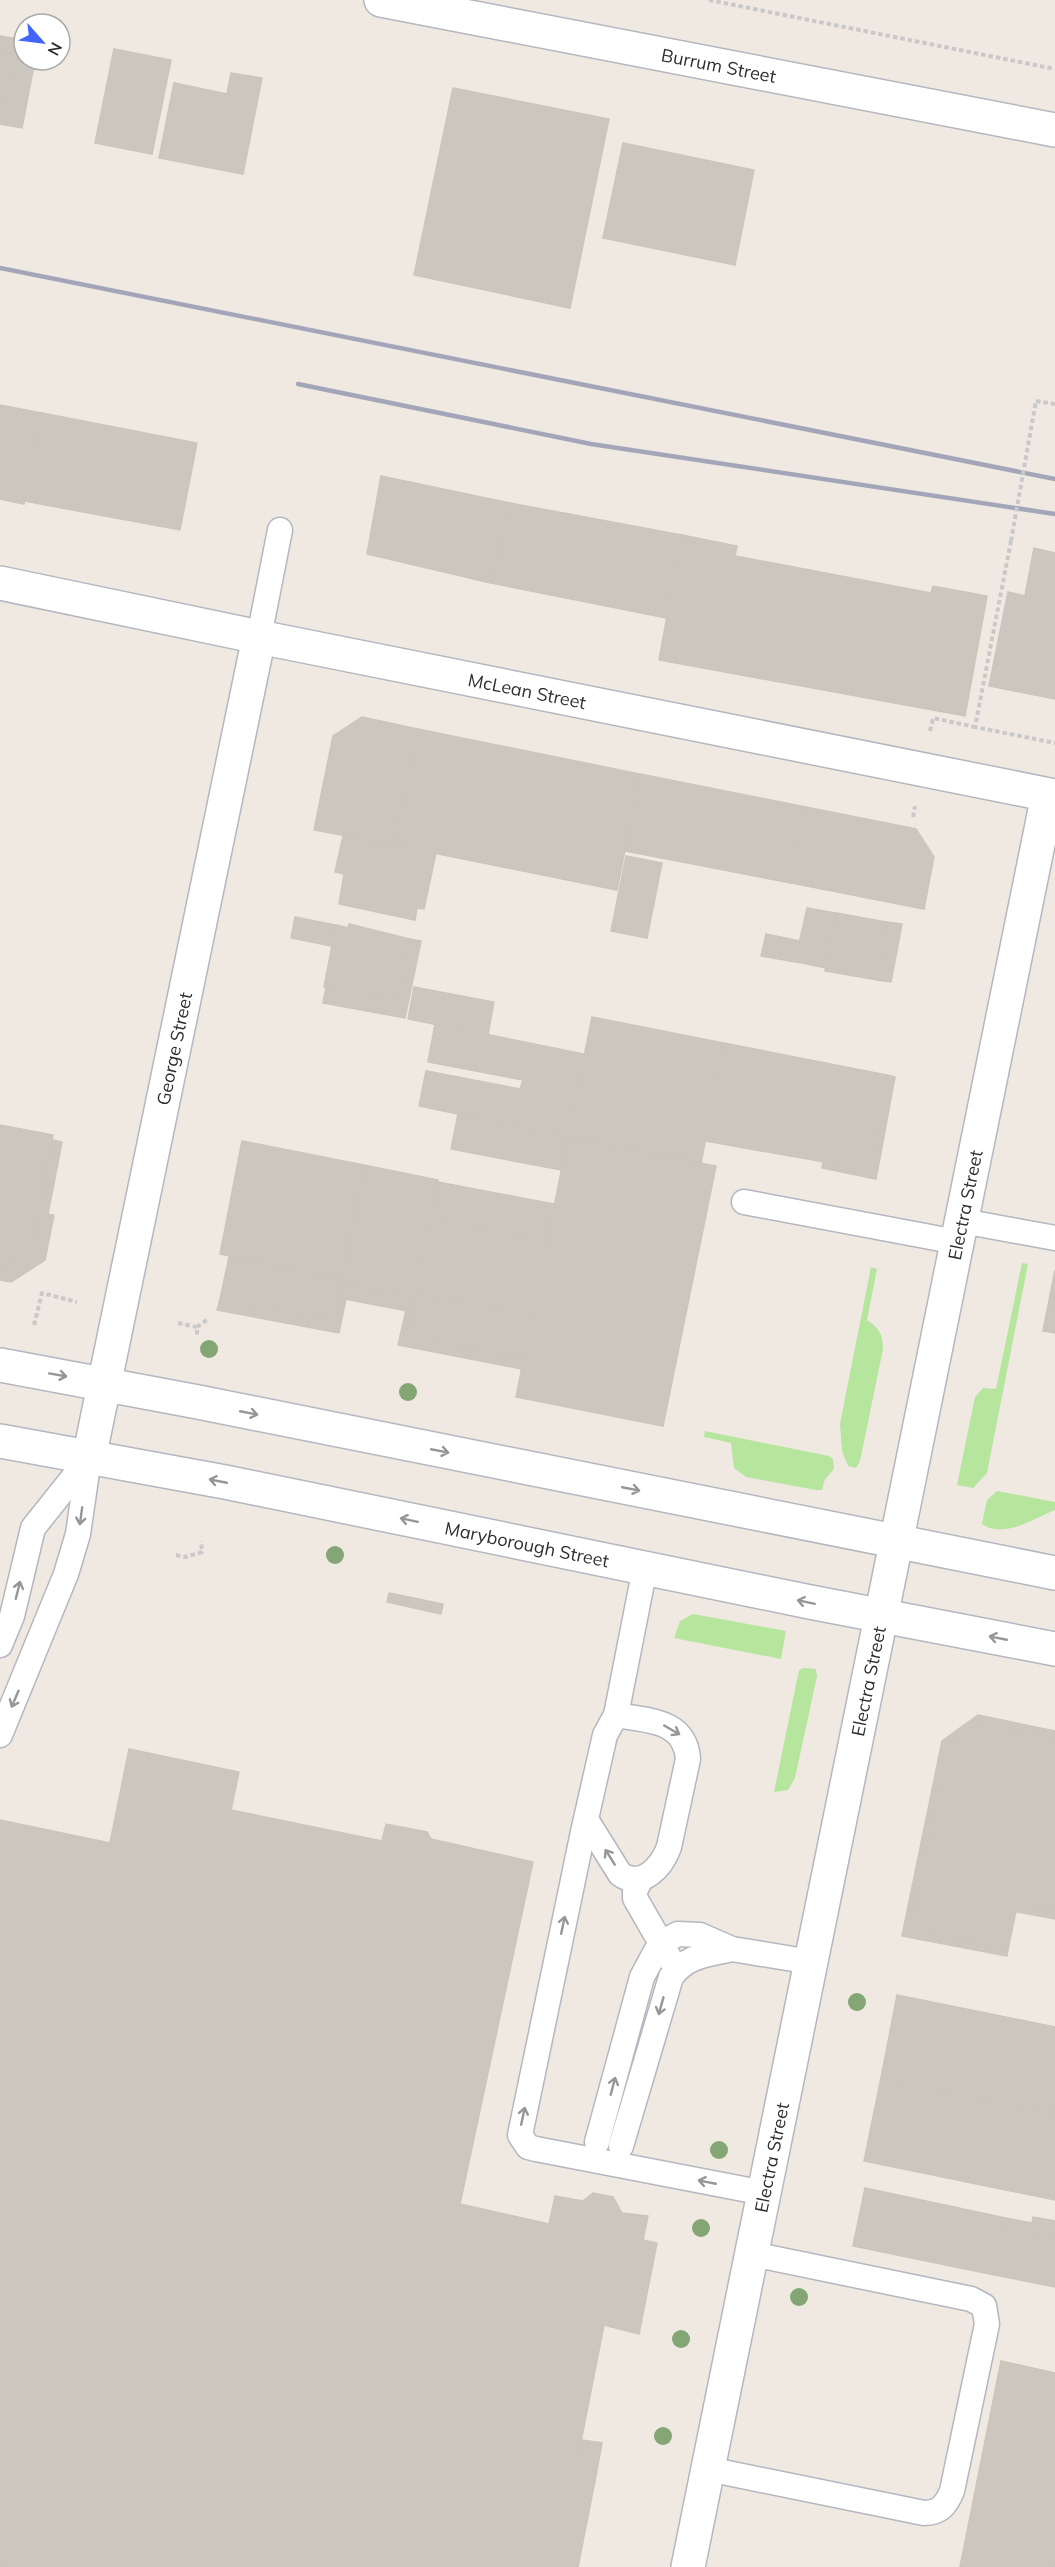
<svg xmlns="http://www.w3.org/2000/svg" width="1055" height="2567" font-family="Mulish,sans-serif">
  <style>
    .grass { fill: #b6e59e }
    .building { fill: #cbc7bf; stroke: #cbc5ba; stroke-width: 1.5 }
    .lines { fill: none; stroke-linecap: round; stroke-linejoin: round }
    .service-casing { stroke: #b4b7c1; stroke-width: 27 }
    .minor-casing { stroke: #b4b7c1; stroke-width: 36 }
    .tertiary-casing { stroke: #b4b7c1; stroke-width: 36 }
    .path { stroke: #c9c9c9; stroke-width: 4; stroke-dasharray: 4.5 3; stroke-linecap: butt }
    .service { stroke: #fff; stroke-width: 24 }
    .minor { stroke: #fff; stroke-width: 33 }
    .tertiary { stroke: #fff; stroke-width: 33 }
    .rail { stroke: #a3a6b8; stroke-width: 4.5 }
    .path-bridge { stroke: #c9c9c9; stroke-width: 4; stroke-dasharray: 4.5 3; stroke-linecap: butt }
    .tree { fill: #84a574 }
    .oneway { stroke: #969696 }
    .labels { text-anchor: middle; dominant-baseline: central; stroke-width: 5; stroke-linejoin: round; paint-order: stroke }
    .street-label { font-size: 18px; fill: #2e2e2e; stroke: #fff }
  </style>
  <rect width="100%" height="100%" fill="#efe9e1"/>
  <!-- grass -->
  <g class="grass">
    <polygon points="1022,1263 1028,1264 987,1473 973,1488 957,1485 975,1397 983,1388 996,1389"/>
    <path d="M871 1267 877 1269 867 1320C879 1328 883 1334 883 1349L860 1461 856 1468 848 1466 842 1451 840 1424Z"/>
    <polygon points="705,1431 829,1456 833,1459 834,1469 825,1479 822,1490 816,1490 746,1477 734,1468 731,1443 704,1437"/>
    <path d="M997 1491 1055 1502V1510C1033 1519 1004 1539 982 1524L987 1500Z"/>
    <polygon points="693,1614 786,1631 781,1659 674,1638 680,1621"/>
    <polygon points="804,1668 816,1669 817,1676 795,1778 788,1790 774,1792 799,1670"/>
  </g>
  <!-- building -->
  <g class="building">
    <polygon points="0,36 24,40 24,60 35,60 22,128 0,124 0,97 9,98 18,54 0,51"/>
    <polygon points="114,49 171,60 152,154 95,143"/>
    <polygon points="0,51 18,54 9,98 0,97"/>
    <polygon points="231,73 262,78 243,174 159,158 174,83 227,94"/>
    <polygon points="453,88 609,119 570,308 414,275"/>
    <polygon points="623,143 754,170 735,265 603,238"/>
    <polygon points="0,405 42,413 24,504 0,499"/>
    <polygon points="42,413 197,443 180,530 24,501"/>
    <polygon points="381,476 510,503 491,583 367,554"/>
    <polygon points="510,503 682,535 667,618 491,583"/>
    <polygon points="682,535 737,546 735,556 931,593 933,586 987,596 965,716 659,660"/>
    <polygon points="1034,548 1055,553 1055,699 989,686 1008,592 1025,596"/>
    <polygon points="362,717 418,729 394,845 314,830 333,736"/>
    <polygon points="418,729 640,774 617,890 394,845"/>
    <polygon points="640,774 806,807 791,883 625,851"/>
    <polygon points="806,807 916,829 934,857 924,909 791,883"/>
    <polygon points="343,836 436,853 424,909 417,908 415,920 339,904 344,874 335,872"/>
    <polygon points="626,856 662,863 647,938 611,931"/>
    <polygon points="807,908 836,913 826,968 807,964 810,946 799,944"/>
    <polygon points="836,913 887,922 877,980 825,971"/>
    <polygon points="295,917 336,925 332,946 291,938"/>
    <polygon points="887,922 902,924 891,982 877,980"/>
    <polygon points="349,924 410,939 398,1001 324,987 336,925 348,928"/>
    <polygon points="766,934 800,941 799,944 810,946 807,964 761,956"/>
    <polygon points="410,939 421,941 405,1018 323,1003 326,987 398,1001"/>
    <polygon points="414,987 494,1002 488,1035 408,1019"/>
    <polygon points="592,1017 724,1043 701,1163 568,1137"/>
    <polygon points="435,1024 584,1054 568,1137 419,1106 426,1071 520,1089 523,1080 428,1062"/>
    <polygon points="724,1043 887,1075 869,1170 705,1141"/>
    <polygon points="887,1075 895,1077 876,1179 822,1168 823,1162 869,1170"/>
    <polygon points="458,1114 568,1137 561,1170 451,1149"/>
    <polygon points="0,1125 53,1135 32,1247 4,1266 0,1265"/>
    <polygon points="568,1137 716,1166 663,1426 516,1397"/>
    <polygon points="53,1140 62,1142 48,1214 54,1215 45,1260 11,1282 0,1280 0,1265 4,1266 32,1247"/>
    <polygon points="242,1141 364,1165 342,1280 220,1254"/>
    <polygon points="364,1165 438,1180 416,1298 342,1283"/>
    <polygon points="438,1182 554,1204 547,1241 431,1219"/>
    <polygon points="431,1219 547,1241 533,1316 416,1294"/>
    <polygon points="229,1257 342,1280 335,1321 220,1299"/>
    <polygon points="1055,1270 1055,1333 1043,1331"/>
    <polygon points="342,1283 416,1298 412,1312 339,1298"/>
    <polygon points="416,1294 533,1316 524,1359 407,1337"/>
    <polygon points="339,1298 346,1299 339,1333 217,1310 220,1299 335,1321"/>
    <polygon points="406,1310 412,1312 407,1337 524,1359 522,1369 398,1345"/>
    <polygon points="389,1593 443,1604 441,1614 387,1602"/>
    <polygon points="978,1715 1055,1731 1055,1739 980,1724 949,1745 911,1929 1008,1949 1007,1956 902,1936 942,1741"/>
    <polygon points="980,1724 1055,1739 1055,1909 1018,1902 1008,1949 911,1929 949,1745"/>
    <polygon points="129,1749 239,1772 231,1810 382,1841 386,1824 427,1832 431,1839 533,1862 460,2204 549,2224 555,2196 583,2201 593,2193 613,2197 622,2213 648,2216 643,2240 657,2243 639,2334 604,2325 574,2477 595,2481 578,2567 0,2567 0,1820 110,1843"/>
    <polygon points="1018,1902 1055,1909 1055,1919 1017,1912"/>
    <polygon points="897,1995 1055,2027 1055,2113 881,2078"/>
    <polygon points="881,2078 1055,2113 1055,2200 864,2161"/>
    <polygon points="865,2188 1006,2218 995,2275 853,2246"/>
    <polygon points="1033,2217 1055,2221 1055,2240 1003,2230 1006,2218 1032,2223"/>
    <polygon points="1003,2230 1055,2240 1055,2287 995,2275"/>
    <polygon points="1001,2361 1055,2373 1055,2567 960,2567"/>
    <polygon points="582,2440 602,2443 595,2481 574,2477"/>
  </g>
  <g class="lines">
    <defs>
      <g id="service">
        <polyline points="259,637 280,530"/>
        <polyline points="744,1202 957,1242"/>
        <polyline points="962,1221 1055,1238"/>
        <polyline points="645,1568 616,1715 605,1735 583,1832 520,2135 528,2147 536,2149 764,2193"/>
        <polyline points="0,1645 12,1616 33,1528 88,1459"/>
        <polyline points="0,1735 66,1574 78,1534 89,1458"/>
        <path d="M587 1821 620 1874C642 1890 662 1866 669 1847L688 1759C685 1719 647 1721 616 1715"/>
        <polyline points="641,1879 635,1891 635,1898 670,1959"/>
        <polyline points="597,2142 642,1977 656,1951 668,1939 678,1934 700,1935 732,1949 811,1962"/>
        <path d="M621 2146 671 1977C687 1955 707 1955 732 1949"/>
        <path d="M708 2469 924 2513C940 2513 946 2505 952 2491L987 2324 984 2306 971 2299 752 2254"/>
      </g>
      <g id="minor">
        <path id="s1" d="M381 0 1055 130"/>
        <path id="s2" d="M0 583 259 637 1055 796"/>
        <path id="s3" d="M89 1458 259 637"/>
        <path id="s4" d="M688 2567 1048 795"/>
      </g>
      <g id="tertiary">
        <polyline points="0,1365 198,1402 1055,1573"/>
        <path id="s5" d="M0 1441 225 1482 810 1602 1055 1649"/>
      </g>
    </defs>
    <!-- service casing -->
    <use href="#service" class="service-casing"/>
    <!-- minor casing -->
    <use href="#minor" class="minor-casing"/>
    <!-- tertiary casing -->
    <use href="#tertiary" class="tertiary-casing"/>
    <!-- path -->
    <g class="path">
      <polyline points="709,0 1055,69"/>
      <polyline points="1036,401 1055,404"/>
      <polyline points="1011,541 975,727 1055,743"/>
      <polyline points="930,731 933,718 975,727"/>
      <polyline points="913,817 915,806"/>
      <polyline points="178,1323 197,1327 197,1337"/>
      <polyline points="34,1325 42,1293 77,1302"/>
      <polyline points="197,1327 208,1319"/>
      <polyline points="176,1555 185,1557 202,1552 201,1541"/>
    </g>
    <!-- service -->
    <use href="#service" class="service"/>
    <!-- minor -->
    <use href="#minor" class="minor"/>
    <!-- tertiary -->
    <use href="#tertiary" class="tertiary"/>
    <!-- rail -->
    <g class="rail">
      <polyline points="0,268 1055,479"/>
      <polyline points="298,384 591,444 1055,514"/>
    </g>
    <!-- path-bridge -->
    <polyline class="path-bridge" points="1011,541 1036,401"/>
  </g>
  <!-- trees -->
  <g class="tree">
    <circle cx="209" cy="1349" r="9"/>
    <circle cx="408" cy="1392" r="9"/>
    <circle cx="335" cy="1555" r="9"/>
    <circle cx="857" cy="2002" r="9"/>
    <circle cx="719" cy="2150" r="9"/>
    <circle cx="701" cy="2228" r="9"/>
    <circle cx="799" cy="2297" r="9"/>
    <circle cx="681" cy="2339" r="9"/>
    <circle cx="663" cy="2436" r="9"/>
  </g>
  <!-- one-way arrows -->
  <defs><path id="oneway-shaft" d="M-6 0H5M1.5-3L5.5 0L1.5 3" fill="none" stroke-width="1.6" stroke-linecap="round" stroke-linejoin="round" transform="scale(1.5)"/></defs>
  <g class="oneway">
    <use href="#oneway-shaft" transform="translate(58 1375) rotate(10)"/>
    <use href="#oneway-shaft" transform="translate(249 1413) rotate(11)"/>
    <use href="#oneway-shaft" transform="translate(440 1451) rotate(11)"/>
    <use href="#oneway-shaft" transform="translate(218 1481) rotate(-169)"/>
    <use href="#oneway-shaft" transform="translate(631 1489) rotate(11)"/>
    <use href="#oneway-shaft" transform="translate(81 1516) rotate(98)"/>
    <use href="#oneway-shaft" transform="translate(409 1520) rotate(-168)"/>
    <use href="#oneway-shaft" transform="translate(18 1590) rotate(-76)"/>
    <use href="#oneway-shaft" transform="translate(806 1602) rotate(-168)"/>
    <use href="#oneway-shaft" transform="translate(998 1638) rotate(-169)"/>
    <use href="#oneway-shaft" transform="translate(15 1699) rotate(113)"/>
    <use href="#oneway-shaft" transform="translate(672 1730) rotate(30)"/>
    <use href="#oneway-shaft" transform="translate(610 1857) rotate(-122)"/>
    <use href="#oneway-shaft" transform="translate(563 1925) rotate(-78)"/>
    <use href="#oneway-shaft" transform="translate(661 2006) rotate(106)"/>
    <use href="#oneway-shaft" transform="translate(613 2086) rotate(-75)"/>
    <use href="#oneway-shaft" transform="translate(523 2116) rotate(-78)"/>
    <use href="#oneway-shaft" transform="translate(707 2182) rotate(-169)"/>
  </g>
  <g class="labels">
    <!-- street labels -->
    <g class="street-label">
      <text stroke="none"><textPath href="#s1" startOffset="344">Burrum Street</textPath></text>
      <text stroke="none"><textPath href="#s2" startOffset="538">McLean Street</textPath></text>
      <text stroke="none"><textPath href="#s3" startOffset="418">George Street</textPath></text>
      <text stroke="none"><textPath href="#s4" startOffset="1390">Electra Street</textPath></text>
      <text stroke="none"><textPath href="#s5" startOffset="537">Maryborough Street</textPath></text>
      <text stroke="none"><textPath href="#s4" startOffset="904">Electra Street</textPath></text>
      <text stroke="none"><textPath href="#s4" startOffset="418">Electra Street</textPath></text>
    </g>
  </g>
  <!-- north arrow -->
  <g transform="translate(42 42) rotate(118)"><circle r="28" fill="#ffffff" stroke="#ababab" stroke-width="1.5"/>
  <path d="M0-4.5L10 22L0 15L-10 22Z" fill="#4264fb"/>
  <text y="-9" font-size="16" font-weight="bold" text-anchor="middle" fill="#2e2e2e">N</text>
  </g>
</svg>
